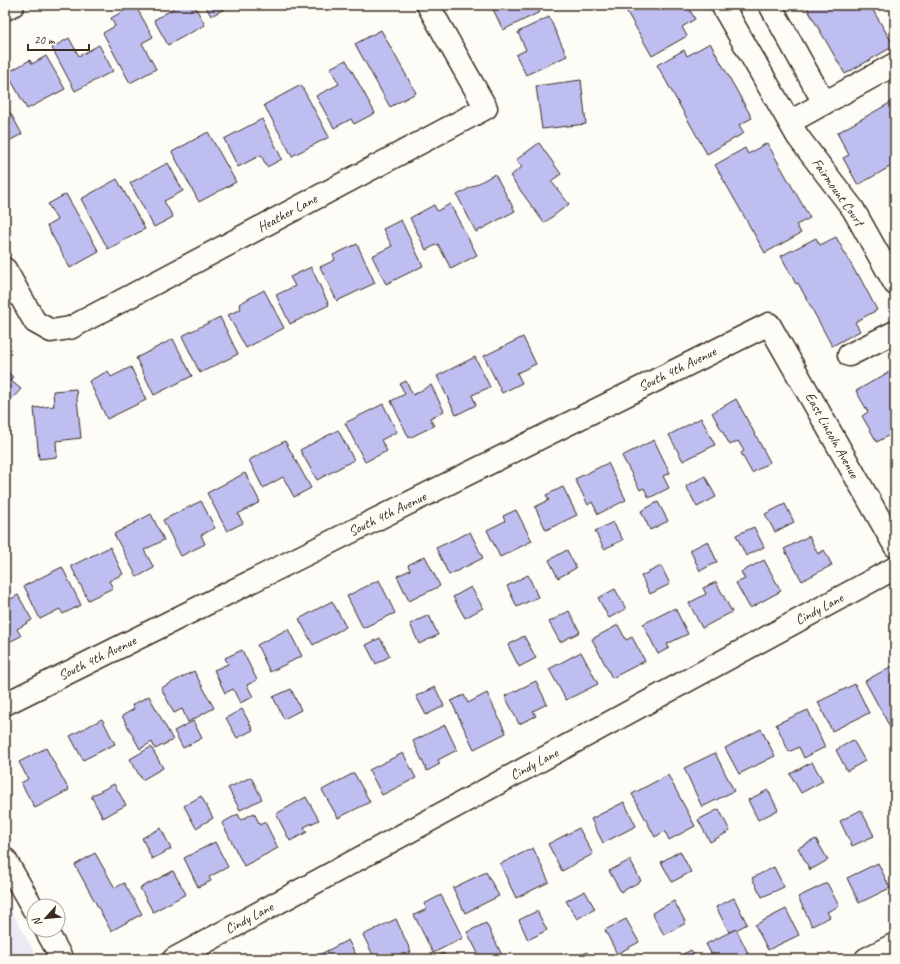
<svg xmlns="http://www.w3.org/2000/svg" width="900" height="964" font-family="Caveat,sans-serif">
  <style>
    .built { fill: #eae9f5 }
    .building { fill: #bfbef0; stroke: #3b2a1e }
    .lines { fill: none; stroke-linecap: round; stroke-linejoin: round }
    .minor-casing { stroke: #3b2a1e; stroke-width: 25 }
    .minor { stroke: #fdfcf7; stroke-width: 22 }
    .labels { text-anchor: middle; dominant-baseline: central; stroke-width: 3.5; stroke-linejoin: round; paint-order: stroke }
    .street-label { font-size: 14px; fill: #3b2a1e; stroke: #fdfcf7 }
  </style>
  <rect width="100%" height="100%" fill="#fdfcf7"/>
  <filter id="ink" filterUnits="userSpaceOnUse"><feTurbulence type="fractalNoise" baseFrequency=".025" numOctaves="2"/><feDisplacementMap in="SourceGraphic" scale="8" xChannelSelector="R" yChannelSelector="G"/><feConvolveMatrix kernelMatrix="1 2 1 2 8 2 1 2 1" color-interpolation-filters="sRGB"/></filter>
  <g filter="url(#ink)">
    <!-- built -->
    <polygon class="built" points="5,900 38,959 5,959"/>
    <!-- building -->
    <g class="building">
      <polygon points="135,5 153,37 142,43 156,69 130,83 103,33 115,26 111,18"/>
      <polygon points="171,5 194,5 205,25 168,45 154,20 173,9"/>
      <polygon points="205,5 232,5 211,16"/>
      <polygon points="491,5 537,5 540,12 503,30"/>
      <polygon points="623,5 687,5 695,19 682,27 687,36 652,56"/>
      <polygon points="805,5 870,5 894,46 845,74"/>
      <polygon points="549,17 567,56 526,75 516,55 526,50 518,32"/>
      <polygon points="381,30 416,93 390,107 355,44"/>
      <polygon points="69,38 79,56 99,45 113,71 75,91 52,48"/>
      <polygon points="710,43 752,118 739,125 744,133 707,154 657,65 684,50 687,56"/>
      <polygon points="46,56 65,89 27,109 7,73 30,60 32,64"/>
      <polygon points="346,60 375,113 354,124 351,119 334,128 316,96 339,84 330,68"/>
      <polygon points="581,80 586,124 542,129 536,86"/>
      <polygon points="301,85 329,137 292,156 264,105"/>
      <polygon points="895,100 895,164 858,185 843,158 849,155 837,133"/>
      <polygon points="5,103 22,134 5,143"/>
      <polygon points="262,119 282,159 267,167 261,155 238,167 224,139"/>
      <polygon points="208,132 236,182 199,202 172,152"/>
      <polygon points="539,143 561,174 551,181 569,204 544,223 510,176 522,167 516,160"/>
      <polygon points="767,143 810,218 796,225 801,233 765,253 715,165 745,148 748,154"/>
      <polygon points="168,163 183,191 164,201 173,217 154,227 130,183"/>
      <polygon points="495,174 515,211 476,232 457,195"/>
      <polygon points="117,179 145,229 108,249 81,199"/>
      <polygon points="66,194 99,252 70,268 47,226 57,220 48,204"/>
      <polygon points="450,204 477,255 451,269 438,244 426,250 410,218 434,205 437,211"/>
      <polygon points="401,220 423,266 386,284 372,256 392,246 383,229"/>
      <polygon points="836,237 857,275 858,274 877,310 855,322 860,331 832,346 798,283 796,284 781,256 816,238 820,245"/>
      <polygon points="357,244 375,283 337,301 320,267 335,260 333,255"/>
      <polygon points="311,267 329,305 290,324 276,295 295,286 290,277"/>
      <polygon points="264,290 284,328 246,348 228,315 241,309 239,304"/>
      <polygon points="220,317 238,354 200,373 182,336"/>
      <polygon points="523,337 536,364 517,373 522,383 502,393 484,356"/>
      <polygon points="173,339 192,376 154,395 136,358"/>
      <polygon points="475,357 490,387 472,395 476,405 456,415 437,376"/>
      <polygon points="131,367 146,400 107,419 89,381 108,371 111,377"/>
      <polygon points="894,368 895,368 895,432 877,442 862,416 868,412 856,391 894,369"/>
      <polygon points="5,370 13,377 10,380 21,389 5,407"/>
      <polygon points="406,381 413,395 431,385 444,411 430,418 434,426 409,438 391,401 405,394 400,384"/>
      <polygon points="76,389 81,438 56,441 57,457 39,459 34,408 54,406 53,391"/>
      <polygon points="736,399 770,462 752,473 741,453 744,451 738,441 730,445 712,413"/>
      <polygon points="383,404 397,432 381,440 387,451 365,462 345,423"/>
      <polygon points="701,418 715,445 683,461 669,435"/>
      <polygon points="338,430 354,460 317,480 300,450"/>
      <polygon points="654,440 670,473 663,476 669,488 649,498 644,488 640,490 622,456"/>
      <polygon points="285,441 311,488 294,497 283,477 263,488 249,460"/>
      <polygon points="608,463 626,500 598,514 592,502 588,505 575,479"/>
      <polygon points="245,473 260,502 238,514 243,523 227,531 207,493"/>
      <polygon points="705,476 716,497 697,507 686,486"/>
      <polygon points="563,487 577,515 546,530 535,507 549,500 546,495"/>
      <polygon points="201,501 215,528 201,535 205,544 181,556 163,520"/>
      <polygon points="658,502 668,521 650,530 641,511"/>
      <polygon points="785,504 794,522 775,532 765,514"/>
      <polygon points="516,510 532,541 500,557 487,530 505,521 503,516"/>
      <polygon points="151,514 164,540 144,550 154,568 137,577 114,534"/>
      <polygon points="613,522 623,540 604,549 595,531"/>
      <polygon points="754,527 764,547 746,556 736,535"/>
      <polygon points="470,532 483,558 449,575 436,548"/>
      <polygon points="809,536 818,554 824,550 832,565 802,581 784,549"/>
      <polygon points="708,541 717,562 700,571 690,550"/>
      <polygon points="110,547 123,574 109,581 113,588 88,600 71,566"/>
      <polygon points="567,550 576,568 558,578 549,560"/>
      <polygon points="425,556 440,586 409,601 397,576 410,570 408,565"/>
      <polygon points="764,560 781,591 750,608 736,583 745,579 741,572"/>
      <polygon points="661,566 670,584 650,594 641,576"/>
      <polygon points="62,567 81,605 63,614 60,609 40,619 24,586"/>
      <polygon points="528,575 538,597 517,607 507,586"/>
      <polygon points="379,580 395,613 363,628 347,596"/>
      <polygon points="716,582 732,612 702,628 689,603 706,594 703,588"/>
      <polygon points="471,587 483,608 465,618 453,597"/>
      <polygon points="615,589 626,609 609,618 598,598"/>
      <polygon points="18,595 32,620 17,629 21,636 5,644 5,602"/>
      <polygon points="332,601 346,627 313,645 299,619"/>
      <polygon points="675,608 688,634 667,644 669,648 658,654 643,624"/>
      <polygon points="569,611 580,632 560,642 549,622"/>
      <polygon points="429,615 438,635 419,644 410,624"/>
      <polygon points="618,625 626,640 632,637 645,661 612,678 592,639"/>
      <polygon points="288,629 302,656 270,672 257,645"/>
      <polygon points="524,636 536,658 519,667 508,645"/>
      <polygon points="380,638 390,656 376,664 366,645"/>
      <polygon points="242,650 257,680 247,685 253,697 240,703 233,689 225,693 214,670 228,664 225,658"/>
      <polygon points="581,652 598,684 566,700 549,669"/>
      <polygon points="892,666 895,671 895,727 891,729 865,681"/>
      <polygon points="194,671 214,708 188,722 182,709 174,713 161,688"/>
      <polygon points="536,681 547,704 533,711 536,716 519,724 505,696"/>
      <polygon points="855,684 869,713 832,731 818,702"/>
      <polygon points="435,687 444,706 426,715 416,696"/>
      <polygon points="291,689 301,710 284,719 273,697"/>
      <polygon points="487,693 506,733 474,749 451,701 464,695 468,703"/>
      <polygon points="149,696 173,740 155,749 152,742 140,749 122,716 134,709 132,705"/>
      <polygon points="242,709 253,730 237,738 226,718"/>
      <polygon points="808,710 825,747 804,758 799,747 789,752 776,724"/>
      <polygon points="102,719 115,744 83,760 70,736"/>
      <polygon points="193,721 202,738 183,748 174,731"/>
      <polygon points="445,725 457,750 438,760 440,764 427,771 413,741"/>
      <polygon points="761,729 775,756 739,774 725,748"/>
      <polygon points="853,740 865,761 847,771 836,750"/>
      <polygon points="151,747 163,768 142,780 130,759"/>
      <polygon points="46,748 69,790 35,808 21,783 28,779 19,762"/>
      <polygon points="403,753 416,778 382,795 369,770"/>
      <polygon points="715,753 734,791 702,807 684,768"/>
      <polygon points="812,762 823,781 801,793 790,774"/>
      <polygon points="354,773 370,802 338,818 322,790"/>
      <polygon points="668,775 695,826 669,840 665,831 655,837 632,794"/>
      <polygon points="251,777 262,799 240,810 228,788"/>
      <polygon points="114,784 126,805 103,818 91,796"/>
      <polygon points="768,790 778,810 758,820 748,800"/>
      <polygon points="201,796 213,818 196,828 184,806"/>
      <polygon points="306,797 319,820 304,827 307,832 290,841 276,814"/>
      <polygon points="624,802 636,826 603,843 591,819"/>
      <polygon points="719,809 730,831 710,842 698,820"/>
      <polygon points="861,810 874,836 852,846 840,821"/>
      <polygon points="254,813 260,825 265,822 278,848 244,866 222,823 238,814 241,820"/>
      <polygon points="161,828 171,849 152,859 142,838"/>
      <polygon points="579,828 593,854 562,871 548,844"/>
      <polygon points="816,839 828,860 810,870 798,848"/>
      <polygon points="215,842 228,867 209,877 211,881 198,887 184,858"/>
      <polygon points="533,848 549,882 516,898 500,864"/>
      <polygon points="895,848 895,860 890,850"/>
      <polygon points="680,851 691,872 672,882 661,862"/>
      <polygon points="95,853 115,888 124,883 142,914 111,931 75,865"/>
      <polygon points="630,860 641,881 621,892 609,871"/>
      <polygon points="878,863 890,888 859,903 847,878"/>
      <polygon points="774,867 784,887 762,897 752,878"/>
      <polygon points="173,871 186,894 153,912 140,888"/>
      <polygon points="486,872 499,896 465,913 453,888"/>
      <polygon points="827,883 839,906 827,912 830,917 812,926 798,897"/>
      <polygon points="585,891 595,909 577,919 566,901"/>
      <polygon points="441,895 463,938 433,953 414,915 427,909 424,904"/>
      <polygon points="734,898 747,924 736,930 736,929 729,932 716,907"/>
      <polygon points="674,901 686,923 664,935 652,913"/>
      <polygon points="786,909 799,935 768,950 755,925"/>
      <polygon points="537,911 547,930 528,940 519,920"/>
      <polygon points="396,919 411,952 397,959 375,959 363,935"/>
      <polygon points="626,919 639,942 617,954 605,930"/>
      <polygon points="486,923 504,959 481,959 467,932"/>
      <polygon points="736,929 748,953 736,959 714,959 706,944"/>
      <polygon points="348,940 358,959 316,959 315,957"/>
      <polygon points="691,950 696,959 674,959"/>
      <polygon points="587,952 591,959 573,959"/>
      <polygon points="443,953 447,959 432,959"/>
    </g>
    <g class="lines">
      <defs>
        <g id="minor">
          <polyline points="722,5 798,137 853,209 895,284"/>
          <polyline points="770,5 824,103"/>
          <polyline points="5,9 13,5"/>
          <polyline points="790,122 895,64"/>
          <polyline points="5,269 35,322 51,331 70,328 486,108 428,5"/>
          <polyline points="849,355 895,332"/>
          <polyline points="5,704 769,324 895,546"/>
          <polyline points="5,859 34,910"/>
          <polyline points="46,930 62,959"/>
          <polyline points="174,959 895,568"/>
          <polyline points="866,959 895,944"/>
        </g>
      </defs>
      <!-- minor casing -->
      <use href="#minor" class="minor-casing"/>
      <!-- minor -->
      <use href="#minor" class="minor"/>
    </g>
  </g>
  <g class="labels">
    <!-- street labels -->
    <g class="street-label">
      <text transform="translate(838 192) rotate(55)">Fairmount Court</text>
      <text transform="translate(287 213) rotate(-28)">Heather Lane</text>
      <text transform="translate(677 369) rotate(-26)">South 4th Avenue</text>
      <text transform="translate(832 435) rotate(61)">East Lincoln Avenue</text>
      <text transform="translate(387 514) rotate(-26)">South 4th Avenue</text>
      <text transform="translate(819 609) rotate(-28)">Cindy Lane</text>
      <text transform="translate(97 658) rotate(-26)">South 4th Avenue</text>
      <text transform="translate(534 764) rotate(-28)">Cindy Lane</text>
      <text transform="translate(249 918) rotate(-28)">Cindy Lane</text>
    </g>
  </g>
  <!-- margin -->
  <rect width="900" height="964" fill="none" stroke="#fdfcf7" stroke-width="20"/>
  <rect x="10" y="10" width="880" height="944" fill="none" stroke="#3b2a1e" stroke-width="1.5" filter="url(#ink)"/>
  <!-- north arrow -->
  <g transform="translate(46 918) rotate(243)"><circle r="19" fill="#fdfcf7" stroke="#afa8a0"/>
  <path d="M0-3L7 15L0 10L-7 15Z" fill="#3b2a1e"/>
  <text y="-6" font-size="11" font-weight="bold" text-anchor="middle" fill="#3b2a1e">N</text>
  </g>
  <!-- scale -->
  <path d="M28 44v6h61v-6" fill="none" stroke="#3b2a1e" stroke-width="2"/>
  <text x="34" y="44" font-size="12" fill="#3b2a1e" stroke="#fdfcf7" stroke-width="3" paint-order="stroke">20 m</text>
</svg>
